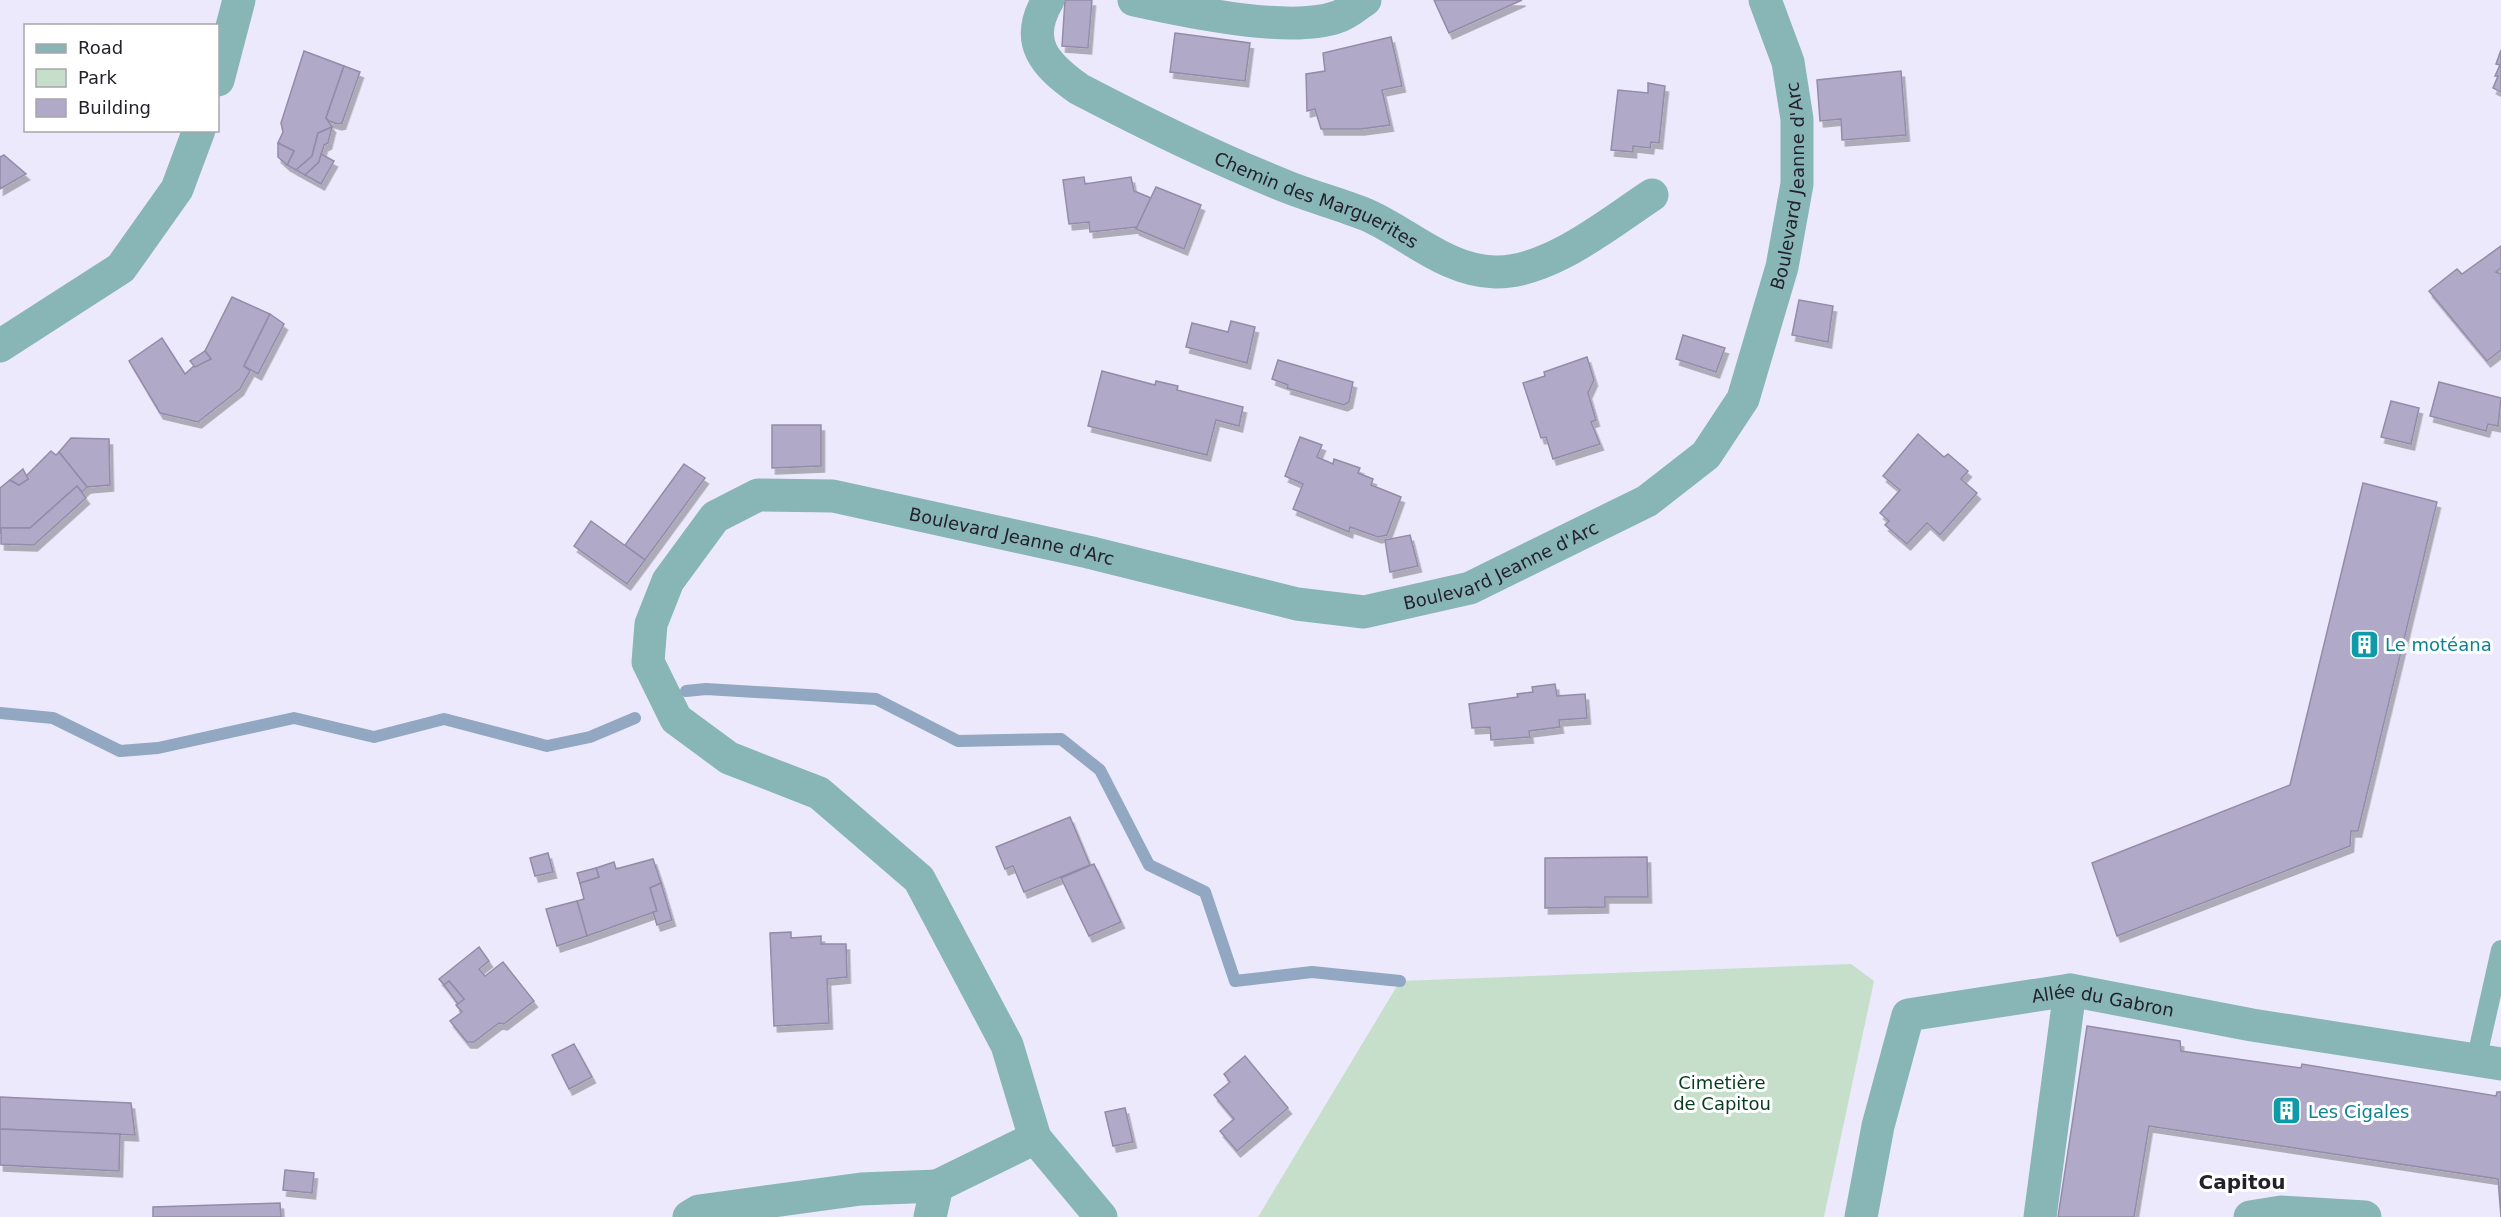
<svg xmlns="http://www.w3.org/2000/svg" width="2501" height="1217" font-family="'DejaVu Sans',sans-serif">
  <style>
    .green { fill: #c5dfcb }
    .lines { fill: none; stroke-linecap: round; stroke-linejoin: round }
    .stream { stroke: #91a7c2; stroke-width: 12 }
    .building { fill: #b0a9c7; stroke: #938ca9; stroke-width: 1.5; filter: url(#shadow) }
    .lane { stroke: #88b5b5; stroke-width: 20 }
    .street { stroke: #88b5b5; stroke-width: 33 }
    .labels { text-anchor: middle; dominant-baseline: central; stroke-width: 6; stroke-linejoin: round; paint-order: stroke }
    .street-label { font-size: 18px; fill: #24212c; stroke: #fff }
    .culture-label { font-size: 18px; fill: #0d838f; stroke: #fff; text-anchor: start }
    .park-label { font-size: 18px; fill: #043c1e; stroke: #fff }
    .neighbourhood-label { font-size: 20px; font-weight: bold; fill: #24212c; stroke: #fff }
  </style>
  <defs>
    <filter id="shadow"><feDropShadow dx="3.5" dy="6" stdDeviation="0" flood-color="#0004"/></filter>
  </defs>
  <rect width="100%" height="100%" fill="#ede9fc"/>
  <!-- green -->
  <polygon class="green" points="1851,964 1874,981 1824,1217 1258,1217 1400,981"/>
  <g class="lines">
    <!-- stream -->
    <g class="stream">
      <polyline points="686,691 706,689 876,699 958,741 1061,739 1100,770 1149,865 1205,892 1235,981 1312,972 1400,981"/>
      <polyline points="0,713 53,718 120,751 158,748 294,718 374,737 444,719 547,746 590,737 635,718"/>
    </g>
  </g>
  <!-- building -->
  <g class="building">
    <polygon points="1065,0 1092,0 1088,48 1062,46"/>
    <polygon points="1434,0 1522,0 1449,33"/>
    <polygon points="1175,33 1250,43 1245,81 1170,72"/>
    <polygon points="1391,37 1402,86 1382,90 1390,125 1361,129 1321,129 1315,109 1307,111 1306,74 1325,71 1323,53"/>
    <polygon points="2501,50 2501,92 2493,88 2498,76 2495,76 2500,65 2496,64"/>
    <polygon points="304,51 344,66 326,118 332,127 318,133 312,156 296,170 287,165 294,151 278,143 283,132 281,123"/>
    <polygon points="344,66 360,72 342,123 338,124 329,121 326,118"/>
    <polygon points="1901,71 1906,135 1842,140 1841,119 1820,121 1817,80"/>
    <polygon points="1648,83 1665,86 1659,143 1651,142 1650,148 1633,146 1633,152 1611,150 1618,90 1648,93"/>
    <polygon points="332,127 328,143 324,145 319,162 305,175 296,170 312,156 318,133"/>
    <polygon points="278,143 294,151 287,165 278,157"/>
    <polygon points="321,154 334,161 321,184 305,175 319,162"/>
    <polygon points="4,155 26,174 0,189 0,157"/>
    <polygon points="1084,177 1085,184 1131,177 1134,191 1151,198 1136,229 1136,227 1090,232 1089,222 1069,224 1063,180"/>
    <polygon points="1156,187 1201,205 1184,249 1136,229"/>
    <polygon points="2501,246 2501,268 2496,272 2501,274 2501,350 2487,361 2429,291 2457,269 2462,274"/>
    <polygon points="232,297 270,314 244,366 250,371 240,389 198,422 160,413 129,361 162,338 185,374 195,365 211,359 205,351"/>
    <polygon points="1799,300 1833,306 1828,342 1792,335"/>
    <polygon points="270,314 284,324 258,374 244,366"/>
    <polygon points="1231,321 1255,327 1247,363 1186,347 1192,323 1228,332"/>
    <polygon points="1683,335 1725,348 1716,372 1676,359"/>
    <polygon points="205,351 211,359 195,367 190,361"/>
    <polygon points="1587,357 1594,380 1588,393 1596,420 1591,422 1600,444 1553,459 1546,437 1541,438 1523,383 1545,376 1544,372"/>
    <polygon points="1278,360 1353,382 1349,402 1344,405 1287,388 1288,385 1272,379"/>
    <polygon points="1102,371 1155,385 1156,381 1178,386 1177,390 1243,407 1239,426 1216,420 1207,455 1088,426"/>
    <polygon points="2439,382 2501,398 2498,426 2488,424 2486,431 2430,416"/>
    <polygon points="2391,401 2419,408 2411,444 2381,437"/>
    <polygon points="772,425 821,425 821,466 772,468"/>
    <polygon points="1918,434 1944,457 1948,454 1968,471 1961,479 1977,493 1940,535 1927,523 1907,544 1885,525 1889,521 1880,513 1900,490 1883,476"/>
    <polygon points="1300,437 1322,445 1317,457 1333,464 1334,459 1360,468 1358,473 1373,479 1371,485 1401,497 1387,535 1378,537 1350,527 1349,532 1293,509 1303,484 1285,476"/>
    <polygon points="71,438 109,439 110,485 87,487 59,452"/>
    <polygon points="51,451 56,455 59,452 87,487 82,492 77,486 30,528 1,528 0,534 0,488 10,480 19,485 28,479 26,476"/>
    <polygon points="684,464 705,478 645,560 625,545"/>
    <polygon points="23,469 28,479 19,485 10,480"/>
    <polygon points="2363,483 2437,502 2358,831 2351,831 2350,846 2117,936 2092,863 2290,785"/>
    <polygon points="77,486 86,498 34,545 1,544 1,528 30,528"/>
    <polygon points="591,521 645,560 627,584 574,546"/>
    <polygon points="1410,535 1418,566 1390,572 1385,540"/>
    <polygon points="1555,684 1557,696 1585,694 1587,718 1559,720 1560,727 1529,731 1530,737 1491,740 1490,727 1472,728 1469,704 1518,697 1517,694 1533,692 1532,687"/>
    <polygon points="1070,817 1090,865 1024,892 1013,866 1005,869 996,847"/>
    <polygon points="548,853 553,872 535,876 530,858"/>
    <polygon points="1647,857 1648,897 1605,897 1605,907 1545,908 1545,858"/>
    <polygon points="653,859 661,883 650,888 657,911 587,936 577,901 584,899 580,883 599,877 596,868 614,862 616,869"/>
    <polygon points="1094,864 1121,922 1089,936 1061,878"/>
    <polygon points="596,868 599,877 580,883 577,873"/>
    <polygon points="661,883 672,920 657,925 653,912 657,911 650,888"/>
    <polygon points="577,901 587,936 557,946 546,909"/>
    <polygon points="791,932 791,938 821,936 821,944 846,944 847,977 827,979 829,1023 774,1026 770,933"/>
    <polygon points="479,947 489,961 479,969 485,976 503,962 534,1001 504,1024 499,1023 474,1042 467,1042 450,1021 462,1012 456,1005 464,999 449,981 444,985 439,979"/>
    <polygon points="449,981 464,999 458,1004 444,985"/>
    <polygon points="2087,1026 2180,1041 2181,1051 2301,1068 2302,1064 2496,1096 2497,1092 2501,1092 2501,1217 2498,1179 2149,1126 2134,1217 2058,1217"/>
    <polygon points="574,1044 592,1077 569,1089 552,1055"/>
    <polygon points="1245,1056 1288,1108 1237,1151 1220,1131 1234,1119 1214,1095 1230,1082 1224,1074"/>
    <polygon points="0,1097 131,1103 135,1135 0,1129"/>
    <polygon points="1125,1108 1133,1142 1113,1146 1105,1112"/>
    <polygon points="0,1129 120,1134 119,1171 0,1165"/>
    <polygon points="285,1170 314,1173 312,1193 283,1190"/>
    <polygon points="280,1203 281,1217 153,1217 153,1207"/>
  </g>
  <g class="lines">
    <!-- lane -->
    <polyline class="lane" points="2476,1061 2501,950"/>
    <!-- street -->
    <g class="street">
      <path id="s1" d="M1048 0C1023 42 1045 65 1079 89 1146 124 1215 158 1285 186 1312 197 1340 204 1367 215 1408 233 1446 271 1495 272 1549 273 1608 224 1652 195"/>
      <path d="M1134 0C1184 11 1290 34 1337 17 1347 14 1357 5 1365 0"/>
      <polyline points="218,80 239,0"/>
      <polyline points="0,346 121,268 177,189 199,130"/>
      <polyline points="689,1217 699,1211 861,1189 937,1186"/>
      <polyline points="930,1217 937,1186 1035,1138"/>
      <path id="s2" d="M1101 1217 1035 1138 1007 1045 919 879 819 793 729 758 676 719 648 662 651 624 668 581 715 517 758 495 833 496 1088 552 1297 604 1364 612 1470 588 1647 501 1706 455 1743 399 1782 267 1797 184V119L1788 62 1765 0"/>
      <path id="s3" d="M1861 1217 1878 1126 1908 1015 2070 990 2252 1025 2501 1064"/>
      <polyline points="2040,1217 2070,990"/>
      <polyline points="2250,1217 2281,1212 2365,1217"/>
    </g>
  </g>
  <!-- icons -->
  <defs>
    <symbol id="building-square" viewBox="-11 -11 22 22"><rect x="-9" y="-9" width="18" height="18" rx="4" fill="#0f9aa8" stroke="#fff"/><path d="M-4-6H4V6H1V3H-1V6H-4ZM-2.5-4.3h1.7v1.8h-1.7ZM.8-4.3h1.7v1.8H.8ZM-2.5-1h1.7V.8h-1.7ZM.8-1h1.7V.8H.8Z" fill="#fff"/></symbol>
  </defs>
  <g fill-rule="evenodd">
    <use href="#building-square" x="2348" y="628" width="33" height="33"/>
    <use href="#building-square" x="2270" y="1094" width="33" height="33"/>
  </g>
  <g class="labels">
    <!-- street labels -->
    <g class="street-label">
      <text stroke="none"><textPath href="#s2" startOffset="2244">Boulevard Jeanne d'Arc</textPath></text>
      <text stroke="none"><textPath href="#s1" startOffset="370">Chemin des Marguerites</textPath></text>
      <text stroke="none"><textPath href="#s2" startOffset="1216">Boulevard Jeanne d'Arc</textPath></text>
      <text stroke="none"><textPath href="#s2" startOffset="1722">Boulevard Jeanne d'Arc</textPath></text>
      <text stroke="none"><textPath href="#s3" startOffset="405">Allée du Gabron</textPath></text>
    </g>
    <!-- culture labels -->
    <g class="culture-label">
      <text x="2385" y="644">Le motéana</text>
      <text x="2308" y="1111">Les Cigales</text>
    </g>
    <!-- park labels -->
    <g class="park-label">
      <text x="1722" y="1082">Cimetière<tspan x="1722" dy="21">de Capitou</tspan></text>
    </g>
    <!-- neighbourhood labels -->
    <g class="neighbourhood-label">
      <text x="2242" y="1182">Capitou</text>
    </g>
  </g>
  <!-- legend -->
  <rect x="24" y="24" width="195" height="108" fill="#ffffff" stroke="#a7a6ab" stroke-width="1.5"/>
  <rect x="36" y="44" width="30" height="9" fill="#88b5b5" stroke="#a7a6ab" stroke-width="1.5"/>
  <text x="78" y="54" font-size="18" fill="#24212c">Road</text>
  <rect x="36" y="69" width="30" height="18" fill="#c5dfcb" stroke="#a7a6ab" stroke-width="1.5"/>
  <text x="78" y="84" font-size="18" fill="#24212c">Park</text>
  <rect x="36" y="99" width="30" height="18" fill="#b0a9c7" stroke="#a7a6ab" stroke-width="1.5"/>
  <text x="78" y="114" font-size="18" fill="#24212c">Building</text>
</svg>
